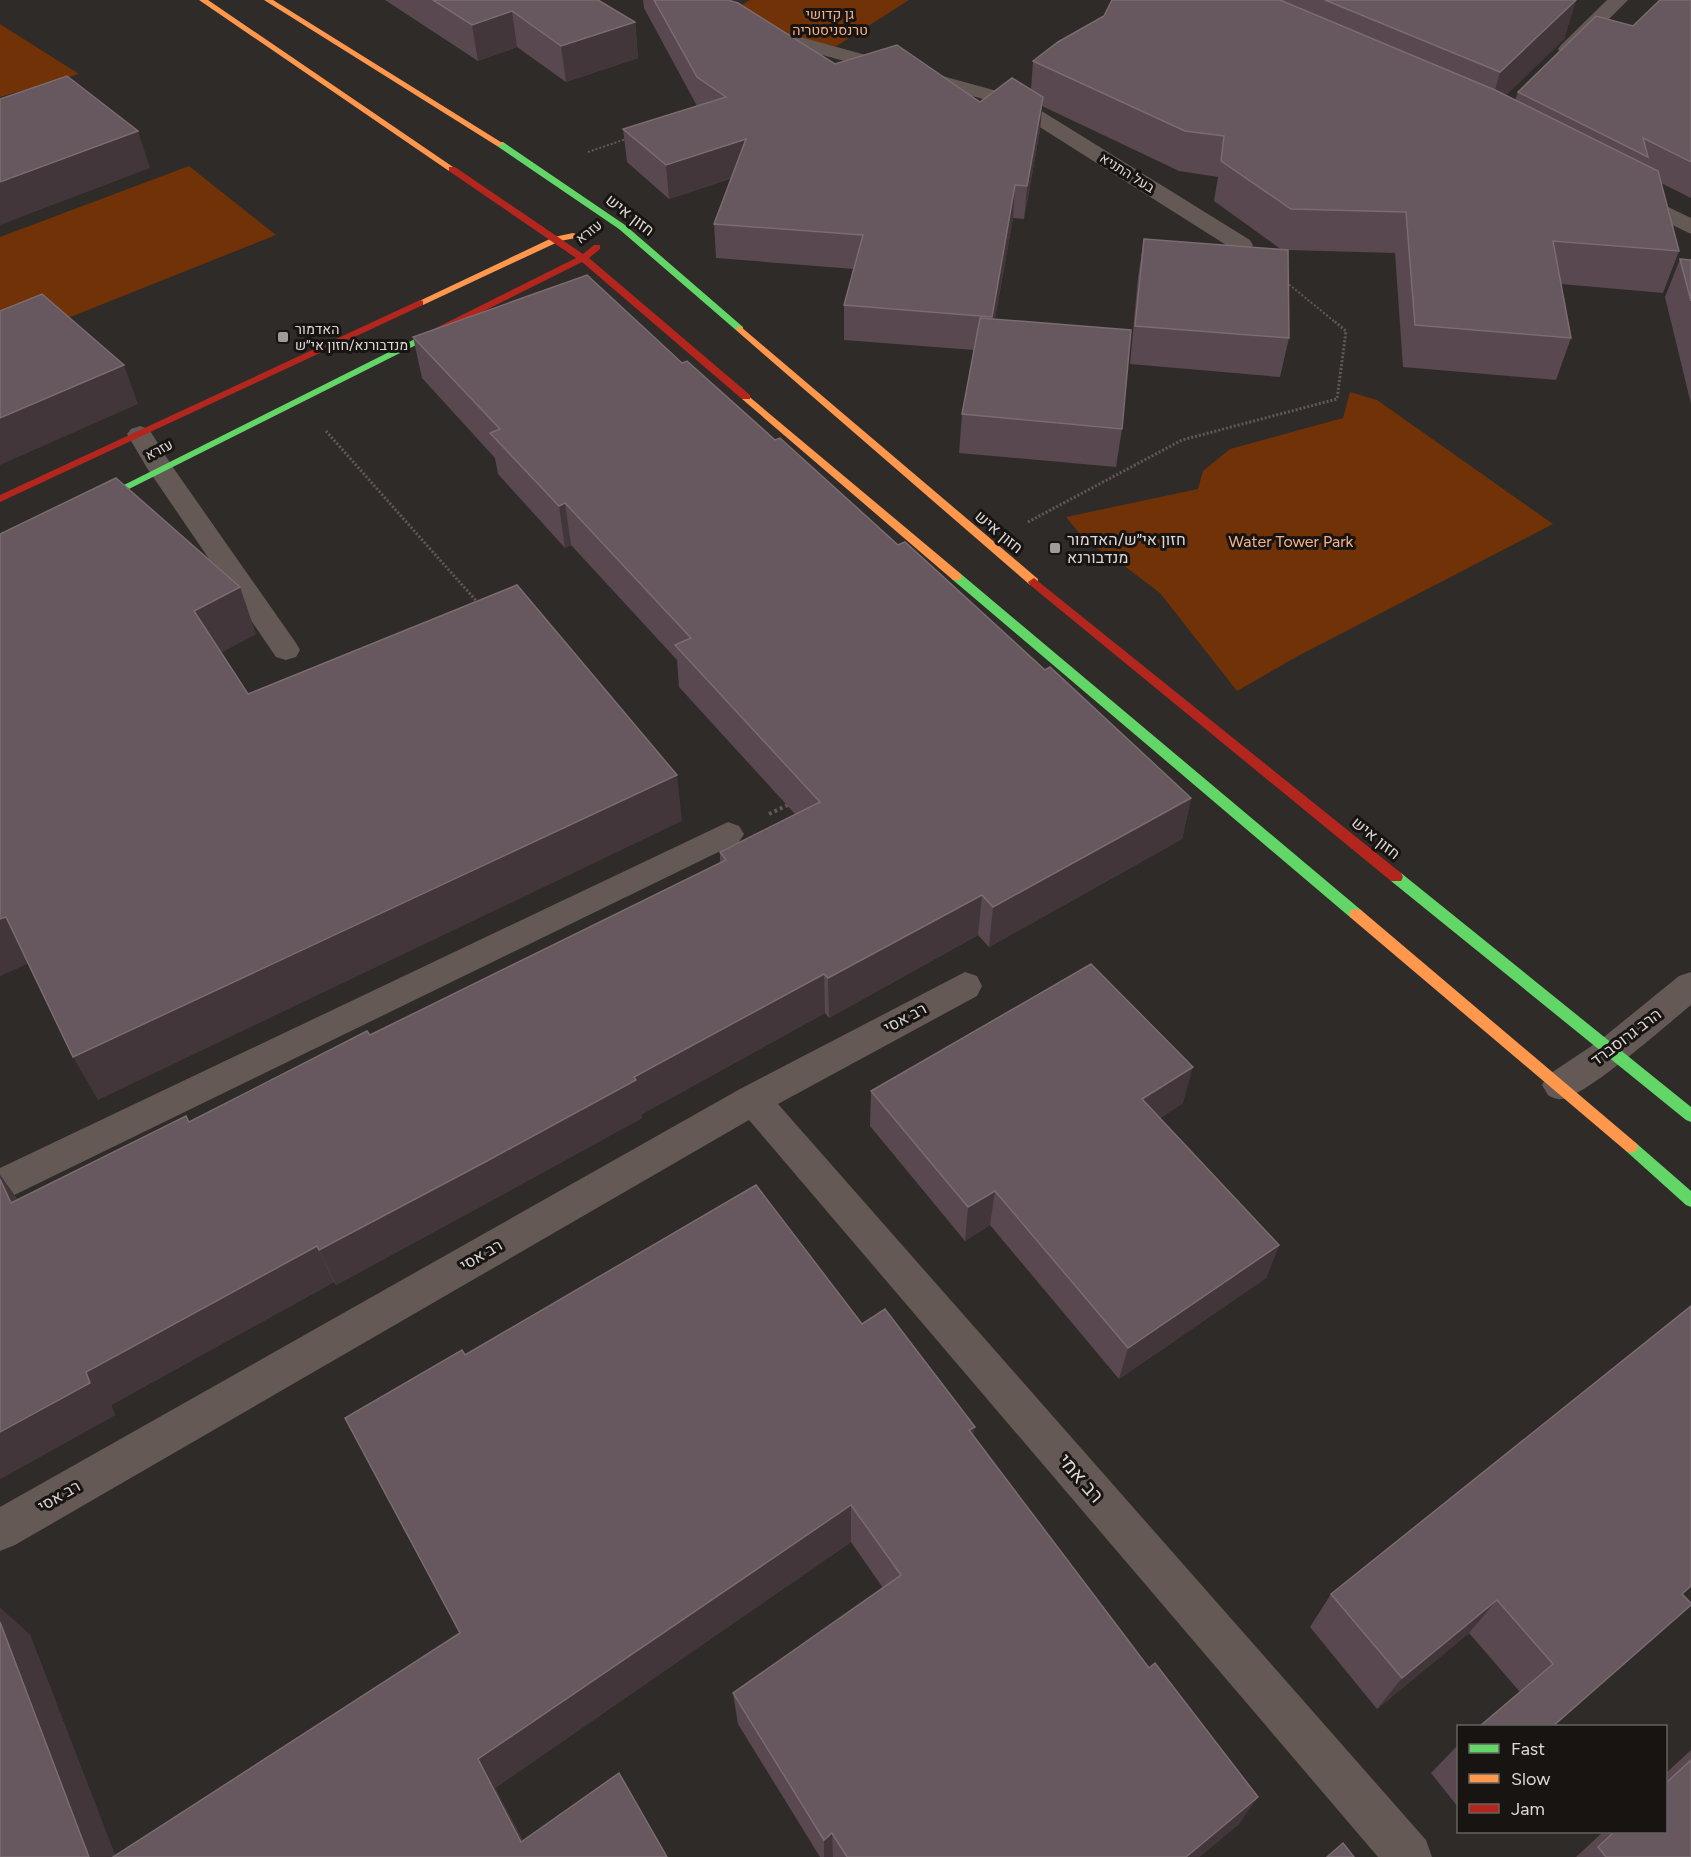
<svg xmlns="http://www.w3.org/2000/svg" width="1691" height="1857" font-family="Figtree,Heebo,sans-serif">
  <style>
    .green { fill: #703206 }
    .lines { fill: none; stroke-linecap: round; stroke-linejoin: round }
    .path-far2 { stroke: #605955; stroke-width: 2; stroke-dasharray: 2 2; stroke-linecap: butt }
    .path-far1 { stroke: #605955; stroke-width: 3; stroke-dasharray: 2 2; stroke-linecap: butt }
    .path { stroke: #605955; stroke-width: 4; stroke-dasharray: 3 3; stroke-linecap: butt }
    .lane { fill: #645954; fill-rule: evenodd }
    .street { fill: #645954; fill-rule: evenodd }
    .fast { fill: #63d668; fill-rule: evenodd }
    .slow { fill: #ff974d; fill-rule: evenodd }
    .jam { fill: #b3261e; fill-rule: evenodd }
    .wall { fill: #59484f }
    .shaded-wall { fill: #42363a }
    .building { fill: #67575e; stroke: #7a6c70; stroke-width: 1.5 }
    .poi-dot { fill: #a09b99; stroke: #171412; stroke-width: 2 }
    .labels { text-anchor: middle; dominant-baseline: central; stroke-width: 6; stroke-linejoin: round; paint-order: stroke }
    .far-park-label { font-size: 14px; fill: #f6b18d; stroke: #171412 }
    .far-street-label { font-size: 14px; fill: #ddd8d6; stroke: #171412 }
    .far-poi-label { font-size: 14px; fill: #ddd8d6; stroke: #171412; text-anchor: start }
    .street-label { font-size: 16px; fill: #ddd8d6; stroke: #171412 }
    .poi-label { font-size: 16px; fill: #ddd8d6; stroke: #171412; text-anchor: start }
    .park-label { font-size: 16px; fill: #f6b18d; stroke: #171412 }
    .near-street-label { font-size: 20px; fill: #ddd8d6; stroke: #171412 }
  </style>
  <rect width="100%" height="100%" fill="#2f2b29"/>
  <!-- green -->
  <g class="green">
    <polygon points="750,0 909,0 835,47 717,20"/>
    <polygon points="0,24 79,74 0,97"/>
    <polygon points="189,166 276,235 0,345 0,237"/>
    <polygon points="1350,392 1377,400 1553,524 1298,656 1237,691 1160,593 1119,562 1086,541 1066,517 1198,489 1203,471 1230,449 1343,418"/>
  </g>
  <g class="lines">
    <!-- path-far2 -->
    <g class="path-far2">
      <polyline points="588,152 629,138"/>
      <polyline points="1286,282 1335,322"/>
    </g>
    <!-- path-far1 -->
    <g class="path-far1">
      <polyline points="326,431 478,603"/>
      <polyline points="1028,522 1182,440 1337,399 1346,331 1333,320"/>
    </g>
    <!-- path -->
    <polyline class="path" points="769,814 792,803"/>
    <!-- lane -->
    <g class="lane">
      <polygon points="760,26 1019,97 1250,240 1253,245 1250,250 1234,250 1005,105 753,36 750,32"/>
      <polygon points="140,426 149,429 172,466 296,643 300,650 296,657 286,660 276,657 147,468 127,434 131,429"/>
      <polygon points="728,822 739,826 744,834 739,842 0,1202 0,1168"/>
    </g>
    <!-- street -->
    <g class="street">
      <polygon points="1607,0 1628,0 1575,53 1561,53 1558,49 1561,45"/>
      <polygon points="1631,189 1691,218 1691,234 1623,201 1620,196 1623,191"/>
      <polygon points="965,972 977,976 982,986 977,996 778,1104 1426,1840 1432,1857 1378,1857 749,1120 15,1545 0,1551 0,1507 740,1089"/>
      <path d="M1691 972V1005C1669 1023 1584 1098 1561 1099 1557 1100 1551 1097 1548 1095L1542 1085 1548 1075 1599 1041 1679 976Z"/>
    </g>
    <!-- fast -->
    <g class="fast">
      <polygon points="497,142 503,142 625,225 743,327 743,331 737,331 619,229 497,146"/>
      <polygon points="439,327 442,328 442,332 91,508 87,509 82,506"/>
      <polygon points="957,573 961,574 1361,910 1363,914 1361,918 1351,918 953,580 951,577"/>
      <polygon points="1396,872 1401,873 1691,1107 1691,1122 1686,1120 1391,881 1389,877 1391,873"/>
      <polygon points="1631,1141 1636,1143 1691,1191 1691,1207 1686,1205 1626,1151 1624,1147 1626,1143"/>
    </g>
    <!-- slow -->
    <g class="slow">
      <polygon points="199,0 208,0 456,169 449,171"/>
      <polygon points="264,0 273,0 504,144 497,146"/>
      <polygon points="573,233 576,234 576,238 560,241 423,305 415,303 554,237"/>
      <polygon points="740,326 1038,579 1038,585 1030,585 737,331 737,327"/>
      <polygon points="746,394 961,574 961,580 953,580 742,399 742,395"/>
      <polygon points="1356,909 1361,910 1636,1143 1638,1147 1636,1151 1631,1153 1626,1151 1351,918 1349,914 1351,910"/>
    </g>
    <!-- jam -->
    <g class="jam">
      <polygon points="449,167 455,167 583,254 594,245 600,245 600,249 589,258 750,395 750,399 742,399 582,262 442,332 436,332 436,328 576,258 449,171"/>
      <polygon points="420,300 423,301 423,305 0,502 0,495"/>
      <polygon points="1034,578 1401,873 1403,877 1401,881 1391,881 1030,585 1028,582"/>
    </g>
  </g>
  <!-- wall -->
  <g class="wall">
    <polygon points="385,0 598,0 635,22 638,58 566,82 517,47 478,61"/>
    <polygon points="643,0 728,0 835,64 980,102 1031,89 1033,61 1104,16 1112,0 1576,0 1564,39 1506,95 1515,100 1518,92 1633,26 1691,0 1691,198 1661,183 1679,251 1663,293 1561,284 1571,338 1556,380 1403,367 1395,253 1288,250 1289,338 1280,377 1130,364 1138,277 1144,239 1282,250 1214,201 1218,177 1179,171 1042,106 1040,130 1024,219 1013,218 995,319 1122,429 1116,467 959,453 962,414 974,350 844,340 844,305 854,269 716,258 714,224 732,178 669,199 627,162 623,129 697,106 644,8"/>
    <polygon points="1680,259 1691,260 1691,404 1665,297"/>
    <polygon points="413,337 682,363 1045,670 1191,798 1182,839 989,947 978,935 829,1018 825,1013 642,1114 642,1118 498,1197 336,1285 334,1282 111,1405 115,1415 0,1479 0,1175 18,1200 189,1122 370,1035 720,863 720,852 795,814 679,687 677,660 571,545 565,548 498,474 495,458 422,378"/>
    <polygon points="871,1091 1183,1103 1160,1118 1279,1245 1266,1278 1119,1379 990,1225 965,1241 870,1126"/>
    <polygon points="862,1324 973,1435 1239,1824 1199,1857 820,1857 738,1724 733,1693 883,1588 851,1542 495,1788 523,1841 667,1857 0,1857 0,1608 30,1635 115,1856 460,1633 465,1355"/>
    <polygon points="1331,1594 1683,1595 1656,1637 1520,1692 1469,1633 1377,1709 1310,1627"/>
    <polygon points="1458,1745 1458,1807 1431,1773"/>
    <polygon points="1691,1750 1691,1857 1576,1857 1603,1832 1665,1832 1665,1774"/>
  </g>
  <!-- shaded-wall -->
  <g class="shaded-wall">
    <polygon points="1576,0 1564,39 1489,112 1500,72"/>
    <polygon points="512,11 517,47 478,61 472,25"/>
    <polygon points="635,22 638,58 566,82 561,46"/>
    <polygon points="1043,97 1040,130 1024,219 1027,186"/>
    <polygon points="138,131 150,168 0,225 0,182"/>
    <polygon points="746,139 748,172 669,199 666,165"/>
    <polygon points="1015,185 1013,218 989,351 992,317"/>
    <polygon points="124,365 138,404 0,465 0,418"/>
    <polygon points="565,503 571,545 565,548 559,506"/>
    <polygon points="240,587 256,634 212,658 194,611"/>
    <polygon points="677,775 682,821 98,1100 73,1057"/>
    <polygon points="1191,798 1182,839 989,947 993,907"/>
    <polygon points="982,895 978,935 829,1018 828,978"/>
    <polygon points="6,917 32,962 0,976 0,919"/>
    <polygon points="824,974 825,1013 642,1114 642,1118 498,1197 336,1285 319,1250 634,1077"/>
    <polygon points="1193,1067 1183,1103 1134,1134 1142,1099"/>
    <polygon points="0,1175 21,1204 11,1203 0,1179"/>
    <polygon points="995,1191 990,1225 965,1241 968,1207"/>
    <polygon points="1279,1245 1266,1278 1119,1379 1128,1348"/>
    <polygon points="317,1246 334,1282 111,1405 115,1415 0,1479 0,1432 86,1372"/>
    <polygon points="975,1427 969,1466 969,1430"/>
    <polygon points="851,1505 851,1542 495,1788 531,1857 521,1842 478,1759"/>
    <polygon points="1497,1600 1469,1633 1377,1709 1402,1678"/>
    <polygon points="1691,1605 1554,1726 1553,1726"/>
    <polygon points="0,1608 30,1635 116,1857 89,1857 0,1622"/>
    <polygon points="1258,1797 1239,1824 1199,1857 1186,1857"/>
    <polygon points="832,1833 833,1857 824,1857 824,1840"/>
  </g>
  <!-- building -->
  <g class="building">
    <polygon points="433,0 598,0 635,22 561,46 512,11 472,25"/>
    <polygon points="654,0 728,0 738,3 835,64 897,45 980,102 1012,78 1043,97 1027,186 1015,185 992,317 844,305 863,235 714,224 746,139 666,165 623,129 726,97 697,77"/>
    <polygon points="1112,0 1280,0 1495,90 1658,171 1679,251 1553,241 1571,338 1415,325 1406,212 1291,209 1221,161 1224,136 1185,131 1033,61 1058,42 1104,16"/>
    <polygon points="1325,0 1576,0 1500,72"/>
    <polygon points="1660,0 1691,0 1691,162 1643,138 1648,157 1518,92 1596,16 1633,26"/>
    <polygon points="67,76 138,131 0,182 0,99"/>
    <polygon points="1144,239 1288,250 1289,338 1135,326"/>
    <polygon points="1680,259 1691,260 1691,301"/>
    <polygon points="587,275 682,363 687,361 775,440 780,438 898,545 905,542 1045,670 1050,667 1191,798 993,907 982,895 828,978 824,974 634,1077 636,1080 487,1161 319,1250 317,1246 86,1372 90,1383 0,1432 0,1179 11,1203 186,1116 189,1122 367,1031 370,1035 726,860 720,852 820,802 675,645 691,638 565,503 559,506 490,433 500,429 413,337"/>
    <polygon points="42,294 124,365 0,418 0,311"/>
    <polygon points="980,318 1131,330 1122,429 962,414"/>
    <polygon points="116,478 240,587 194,611 248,694 517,585 677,775 73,1057 6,917 0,919 0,534"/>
    <polygon points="1091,964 1193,1067 1142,1099 1279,1245 1128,1348 995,1191 968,1207 871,1091"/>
    <polygon points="756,1185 862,1324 885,1309 975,1427 969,1430 1149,1668 1155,1663 1258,1797 1186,1857 847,1857 832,1833 824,1840 733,1693 901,1575 851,1505 478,1759 521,1842 619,1773 667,1857 113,1857 460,1633 345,1418 462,1350 465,1355"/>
    <polygon points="1691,1306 1691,1586 1682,1594 1691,1603 1691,1605 1553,1726 1480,1726 1553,1664 1497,1600 1402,1678 1331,1594"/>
    <polygon points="0,1622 89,1857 0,1857"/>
    <polygon points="1691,1760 1691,1857 1606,1857 1598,1847 1614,1832 1665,1832 1665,1784"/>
    <polygon points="1343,1843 1354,1857 1327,1857"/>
  </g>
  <!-- markers -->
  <g class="poi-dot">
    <rect x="277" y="331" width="12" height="12" rx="3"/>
    <rect x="1049" y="542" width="12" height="12" rx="3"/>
  </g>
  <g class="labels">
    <!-- far-park labels -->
    <g class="far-park-label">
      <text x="830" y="14">גן קדושי<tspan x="830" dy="16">טרנסניסטריה</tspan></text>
    </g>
    <!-- far-street labels -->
    <g class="far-street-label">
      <text transform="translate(1127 173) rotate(32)">בעל התניא</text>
      <text transform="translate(589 232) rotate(-37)">עזרא</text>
      <text transform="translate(159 450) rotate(-27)">עזרא</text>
    </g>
    <!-- far-poi labels -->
    <g class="far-poi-label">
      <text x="295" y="329">האדמור<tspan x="295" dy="16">מנדבורנא/חזון אי״ש</tspan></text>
    </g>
    <!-- street labels -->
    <g class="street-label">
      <text transform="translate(630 215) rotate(38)">חזון איש</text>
      <text transform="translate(999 532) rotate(40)">חזון איש</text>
      <text transform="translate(1376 838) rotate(39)">חזון איש</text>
      <text transform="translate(905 1018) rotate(-28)">רב אסי</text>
      <text transform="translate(1626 1037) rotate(-37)">הרב גרוסברד</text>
      <text transform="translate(481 1255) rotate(-30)">רב אסי</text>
      <text transform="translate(59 1496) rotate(-30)">רב אסי</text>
    </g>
    <!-- poi labels -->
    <g class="poi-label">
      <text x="1067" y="539">חזון אי״ש/האדמור<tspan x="1067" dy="18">מנדבורנא</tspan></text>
    </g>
    <!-- park labels -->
    <g class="park-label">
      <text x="1291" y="541">Water Tower Park</text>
    </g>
    <!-- near-street labels -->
    <g class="near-street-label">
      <text transform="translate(1081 1478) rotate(49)">רב אמי</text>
    </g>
  </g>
  <!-- legend -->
  <rect x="1457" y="1725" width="210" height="108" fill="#171412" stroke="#666260" stroke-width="1.5"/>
  <rect x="1469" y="1744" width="30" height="9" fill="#63d668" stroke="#666260" stroke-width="1.5"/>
  <text x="1511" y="1755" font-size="18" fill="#ddd8d6">Fast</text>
  <rect x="1469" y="1774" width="30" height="9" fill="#ff974d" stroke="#666260" stroke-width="1.5"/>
  <text x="1511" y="1785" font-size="18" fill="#ddd8d6">Slow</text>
  <rect x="1469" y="1804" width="30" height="9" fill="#b3261e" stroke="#666260" stroke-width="1.5"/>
  <text x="1511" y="1815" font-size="18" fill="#ddd8d6">Jam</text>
</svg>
